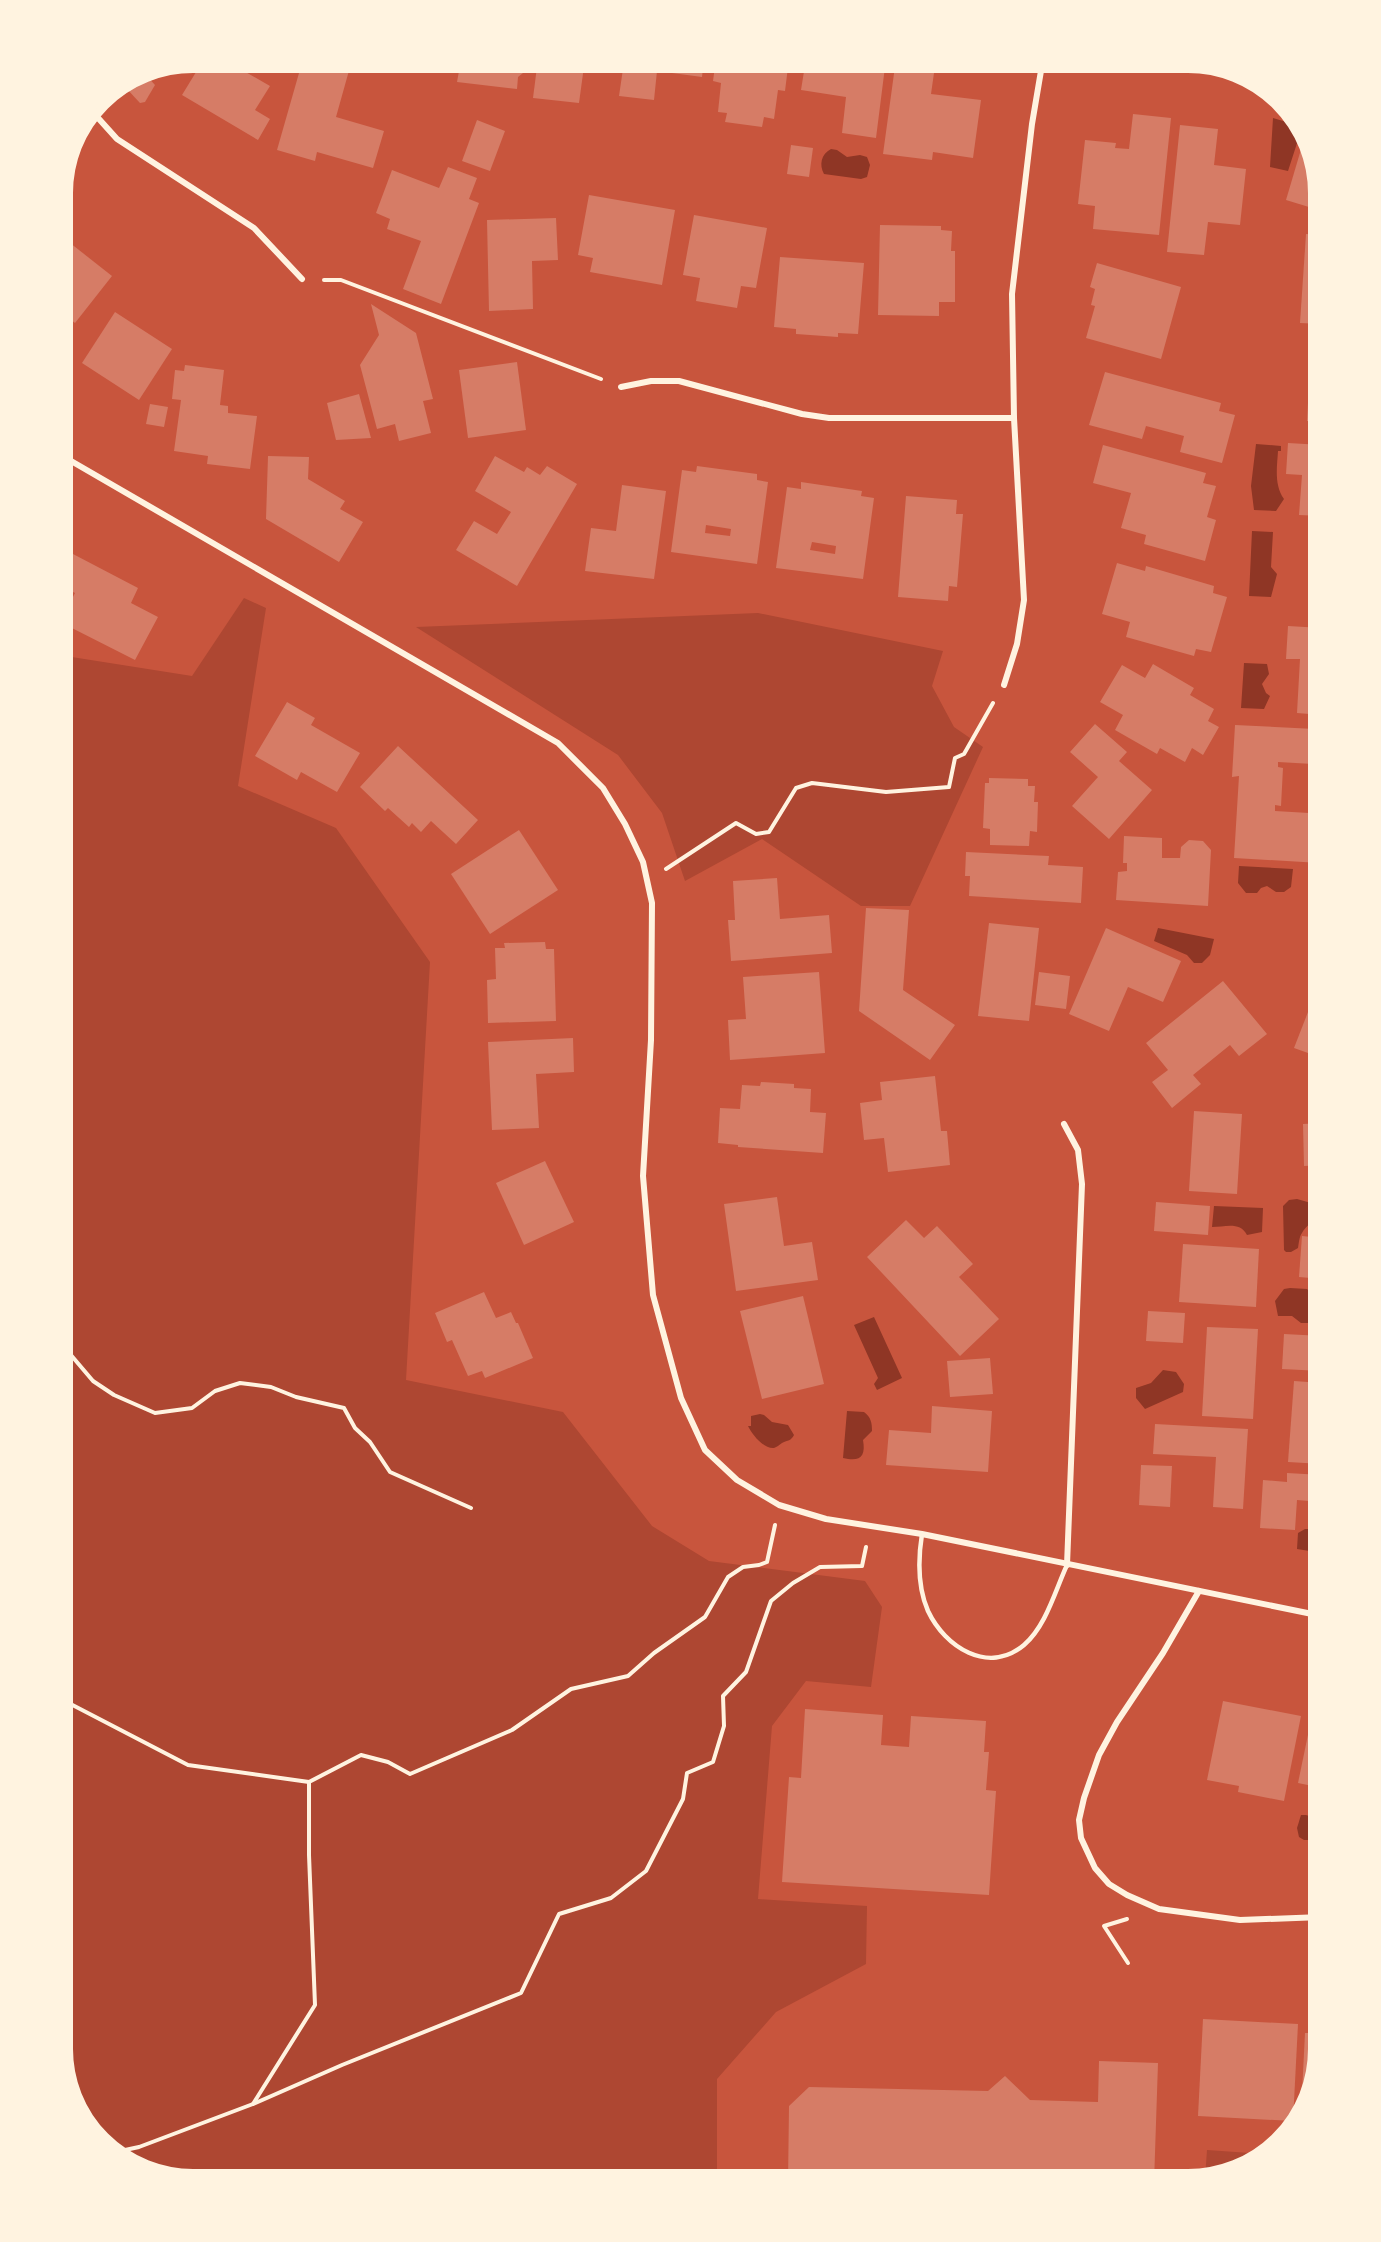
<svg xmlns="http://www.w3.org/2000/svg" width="1381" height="2242" font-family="'DM Sans',sans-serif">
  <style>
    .green { fill: #ae4732 }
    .water { fill: #8f3625 }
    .building { fill: #d67c66; fill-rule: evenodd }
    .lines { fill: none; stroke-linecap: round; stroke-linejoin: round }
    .path { stroke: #fff3e0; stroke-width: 4 }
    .service { stroke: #fff3e0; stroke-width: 4.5 }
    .minor { stroke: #fff3e0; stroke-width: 6 }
    .rim { fill: none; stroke: #fff3e0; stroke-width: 8 }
  </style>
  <rect width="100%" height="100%" fill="#c8553d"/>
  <!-- green -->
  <g class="green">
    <polygon points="244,598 266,608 238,786 336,828 430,962 406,1380 563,1412 652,1526 709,1561 865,1581 882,1607 871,1687 806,1681 772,1726 758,1899 867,1906 866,1964 776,2012 717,2079 717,2183 185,2183 119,2161 73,2109 59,2049 59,655 192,676"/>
    <polygon points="758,613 943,651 932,686 954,727 983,747 910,906 861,906 762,839 685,881 662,813 618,755 416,627"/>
    <polygon points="1207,2150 1264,2154 1248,2169 1205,2179"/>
  </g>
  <!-- water -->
  <g class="water">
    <polygon points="1273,118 1303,127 1305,130 1304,136 1299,137 1288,171 1270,167"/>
    <path d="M831 149 837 150 847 157 860 155 867 157 870 165 867 177 861 179 824 174C819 165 821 154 831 149Z"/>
    <path d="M1256 444 1281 446V451H1278C1277 467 1274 485 1284 499L1276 511 1254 510 1251 486Z"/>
    <polygon points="1252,531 1273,532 1271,567 1277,574 1271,597 1249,596"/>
    <polygon points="1244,663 1267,664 1269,674 1262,684 1266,693 1270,696 1264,709 1241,708"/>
    <polygon points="1239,866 1293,869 1291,887 1284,892 1276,892 1267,886 1261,888 1257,893 1246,893 1238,883"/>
    <polygon points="1158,928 1214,939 1210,955 1202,963 1194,963 1187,955 1154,941"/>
    <path d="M1297 1199 1311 1203C1321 1220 1309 1221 1302 1233 1299 1237 1299 1243 1298 1248L1291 1252H1286L1284 1250 1283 1206 1289 1200Z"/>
    <path d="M1214 1206 1263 1208 1262 1232 1247 1235C1240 1221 1225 1227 1212 1227Z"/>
    <polygon points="1290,1288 1307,1289 1315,1297 1317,1313 1312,1323 1301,1323 1292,1316 1278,1316 1275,1301 1284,1289"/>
    <polygon points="874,1317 902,1378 877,1390 874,1384 878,1378 854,1325"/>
    <polygon points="1163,1370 1176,1372 1184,1384 1183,1392 1145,1409 1136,1398 1136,1388 1151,1383"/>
    <path d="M847 1411 864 1412C871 1417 872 1423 872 1431L863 1440C866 1457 860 1462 843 1458Z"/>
    <path d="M760 1414 764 1415 772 1422 788 1425 794 1435C791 1441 788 1440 782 1443 779 1445 777 1447 774 1448 763 1449 752 1434 748 1426H751V1416Z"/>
    <polygon points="1305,1529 1314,1529 1322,1533 1322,1553 1297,1549 1298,1533"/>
    <polygon points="1301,1815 1306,1815 1322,1820 1322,1840 1304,1840 1299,1837 1297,1828"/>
  </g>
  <!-- building -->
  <g class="building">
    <polygon points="204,59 223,59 270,86 255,110 270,119 258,140 182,95"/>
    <polygon points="303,59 319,59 350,67 336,117 384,131 373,168 317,152 315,161 277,150"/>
    <polygon points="447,59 526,59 523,73 518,77 517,89 457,82 459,71 446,69"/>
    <polygon points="538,59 585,59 579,103 533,98"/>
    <polygon points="630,59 704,59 702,77 657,71 654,100 619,96 624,62 630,63"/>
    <polygon points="716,59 789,59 785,91 778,90 774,119 764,117 762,127 725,122 727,113 718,112 721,83 713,81"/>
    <polygon points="806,59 886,59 876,138 842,133 846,97 801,90"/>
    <polygon points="896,59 936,59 931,94 981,100 973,158 933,152 932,160 883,154"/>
    <polygon points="144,73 155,85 145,102 140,103 126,88"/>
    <polygon points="1133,114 1171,118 1159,235 1093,229 1095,206 1078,204 1085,140 1116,143 1115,148 1129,149"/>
    <polygon points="477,120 505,131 490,171 462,161"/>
    <polygon points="1180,125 1218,129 1214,165 1246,169 1240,225 1208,222 1204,255 1167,252"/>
    <polygon points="791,145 813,148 809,177 787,174"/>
    <polygon points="1302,146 1312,149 1322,193 1322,211 1286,200"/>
    <polygon points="448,167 477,178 469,199 479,203 441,304 403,289 421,241 387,229 390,219 376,213 392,170 439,188"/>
    <polygon points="589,195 675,210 662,285 590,272 593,258 578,255"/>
    <polygon points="694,215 767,228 756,288 741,286 737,308 696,301 700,278 683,275"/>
    <polygon points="556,218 558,260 532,261 533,309 489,311 487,220"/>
    <polygon points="880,225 941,226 941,230 952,231 951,251 955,251 955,302 939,302 939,316 878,315"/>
    <polygon points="1306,234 1322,235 1322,324 1300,323"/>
    <polygon points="65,239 112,276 75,323 59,311 59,246"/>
    <polygon points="780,257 864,263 858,334 838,333 838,337 796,334 796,329 774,327"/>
    <polygon points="1097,263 1181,287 1161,359 1086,338 1095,306 1091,305 1095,289 1090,287"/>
    <polygon points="371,304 416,333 433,399 423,401 431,433 399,441 395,424 377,429 360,365 379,335"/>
    <polygon points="115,312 172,349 139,400 82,363"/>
    <polygon points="1312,331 1322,332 1322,422 1307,421"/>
    <polygon points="517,362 526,430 468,438 459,370"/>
    <polygon points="185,365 224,370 220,405 228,406 228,413 257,416 250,469 207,464 208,456 174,451 181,400 172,399 175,370 184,371"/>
    <polygon points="1105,372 1221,403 1219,411 1235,415 1222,463 1180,452 1184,436 1146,426 1142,439 1089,425"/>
    <polygon points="359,394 371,438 336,440 327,403"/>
    <polygon points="150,404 168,407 164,427 146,424"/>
    <polygon points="1288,443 1322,445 1322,516 1299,515 1302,475 1286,474"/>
    <polygon points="1103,445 1206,473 1203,483 1216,486 1207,517 1216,520 1205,561 1144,544 1146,535 1121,528 1131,493 1093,483"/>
    <polygon points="268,456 309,457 308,479 345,501 340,509 363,522 339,562 266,519"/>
    <polygon points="495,456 524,472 527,467 540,475 547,466 577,484 517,586 456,550 474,521 497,534 511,512 475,491"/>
    <path d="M697 466 757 474V480L768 482 757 564 671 552 682 470 696 472ZM706 525 731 529 730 536 705 533Z"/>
    <path d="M801 482 862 491 861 496 874 498 863 579 776 568 787 487 801 489ZM812 542 836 546 835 554 810 550Z"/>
    <polygon points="622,485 666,491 654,579 585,571 591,528 616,531"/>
    <polygon points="906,496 957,500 956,514 963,514 957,587 949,586 948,601 898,597"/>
    <polygon points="1315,528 1322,528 1322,619 1311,618"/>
    <polygon points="73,554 138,588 131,603 158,617 135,660 60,622 75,593 59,585 59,580"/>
    <polygon points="1117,563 1145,571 1146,566 1214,586 1213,593 1227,597 1211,652 1196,649 1194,656 1126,637 1130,622 1102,614"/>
    <polygon points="1288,626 1322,628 1322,715 1297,713 1300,659 1286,659"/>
    <polygon points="1153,664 1194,688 1190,695 1214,709 1208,721 1219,727 1203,755 1192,748 1185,762 1160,748 1157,754 1115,730 1123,715 1100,702 1122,665 1145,678"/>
    <polygon points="287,702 315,718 311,725 360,753 337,792 301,772 297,780 255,756"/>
    <polygon points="1095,724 1127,752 1119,761 1152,790 1109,839 1072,806 1098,777 1070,752"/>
    <polygon points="1235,725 1315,729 1313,764 1278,762 1278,767 1283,768 1281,806 1275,805 1275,811 1309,813 1308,830 1321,831 1320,863 1234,858 1239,776 1232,777"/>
    <polygon points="398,746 478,820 456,844 431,821 421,832 412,823 409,827 388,808 385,811 360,787"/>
    <polygon points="989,778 1028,779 1028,786 1035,786 1034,802 1038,802 1037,832 1030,831 1029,846 990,845 990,829 983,828 985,783 989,783"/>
    <polygon points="519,830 558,890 490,934 451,874"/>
    <polygon points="1124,836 1162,838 1162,858 1180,858 1181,847 1189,840 1203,841 1211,850 1208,906 1116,900 1118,872 1127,871 1127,863 1123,863"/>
    <polygon points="966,852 1049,856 1048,865 1083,867 1081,903 969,896 970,876 965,876"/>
    <polygon points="777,878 780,919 829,915 832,953 731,961 728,920 735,920 733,881"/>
    <polygon points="866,908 909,910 903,990 955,1025 930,1060 859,1011"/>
    <polygon points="989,923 1039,928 1029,1021 978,1016"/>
    <polygon points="1106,928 1181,961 1163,1002 1128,987 1109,1031 1069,1014"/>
    <polygon points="545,942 546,949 554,949 556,1021 488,1023 487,980 496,979 495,948 505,948 504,943"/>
    <polygon points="819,972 825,1053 730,1060 728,1020 746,1019 743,977"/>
    <polygon points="1039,972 1070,976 1066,1009 1035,1005"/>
    <polygon points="1223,981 1267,1034 1239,1056 1230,1045 1193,1075 1201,1084 1172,1108 1152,1082 1168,1070 1146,1043"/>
    <polygon points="1315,994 1322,997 1322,1058 1294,1048"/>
    <polygon points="573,1038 574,1072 536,1074 539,1128 492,1130 488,1042"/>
    <polygon points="935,1076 941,1131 947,1131 950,1165 888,1172 884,1138 864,1140 860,1103 882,1100 880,1082"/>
    <polygon points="761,1082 794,1084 794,1088 811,1089 810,1112 826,1113 823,1153 738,1147 738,1145 718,1143 720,1108 740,1109 742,1085 760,1086"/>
    <polygon points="1194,1111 1242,1114 1237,1194 1189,1191"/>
    <polygon points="1322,1123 1322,1165 1304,1166 1303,1124"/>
    <polygon points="545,1161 574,1222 524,1245 496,1183"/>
    <polygon points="777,1197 784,1246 812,1242 818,1280 736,1291 724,1204"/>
    <polygon points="1156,1202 1210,1206 1208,1235 1154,1231"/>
    <polygon points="906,1220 924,1238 937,1226 973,1264 959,1277 999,1319 960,1356 867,1257"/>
    <polygon points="1302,1236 1322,1238 1322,1279 1299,1277"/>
    <polygon points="1183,1244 1259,1249 1256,1307 1179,1302"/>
    <polygon points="484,1292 496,1318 511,1312 516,1323 518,1323 533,1358 485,1378 482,1371 468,1376 452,1340 447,1342 435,1313"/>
    <polygon points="803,1296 824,1384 762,1399 740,1311"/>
    <polygon points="1148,1311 1185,1313 1183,1343 1146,1341"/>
    <polygon points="1207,1327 1258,1329 1253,1419 1202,1416"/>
    <polygon points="1284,1334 1322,1336 1321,1371 1282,1369"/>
    <polygon points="990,1358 993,1394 950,1397 947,1361"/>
    <polygon points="1294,1381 1322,1383 1322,1464 1288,1462"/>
    <polygon points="932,1406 992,1411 988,1472 886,1465 889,1430 931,1433"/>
    <polygon points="1155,1424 1248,1429 1243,1509 1213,1507 1216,1457 1153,1454"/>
    <polygon points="1141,1465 1172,1466 1170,1507 1139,1505"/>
    <polygon points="1287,1473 1322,1475 1322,1502 1297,1500 1295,1530 1260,1528 1263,1480 1287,1482"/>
    <polygon points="1223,1701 1301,1716 1284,1801 1238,1792 1239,1786 1207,1780"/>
    <polygon points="805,1709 883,1715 881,1745 909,1747 911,1716 986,1721 984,1752 989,1752 986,1790 996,1791 989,1895 782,1882 789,1777 801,1778"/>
    <polygon points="1310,1725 1322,1728 1322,1788 1298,1783"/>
    <polygon points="1203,2019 1298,2024 1293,2121 1198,2116"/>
    <polygon points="1305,2033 1322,2033 1322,2049 1305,2113 1301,2113"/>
    <polygon points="1099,2061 1158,2063 1154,2183 788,2183 789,2106 809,2087 988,2091 1005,2076 1030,2100 1098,2102"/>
  </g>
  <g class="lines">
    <!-- path -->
    <g class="path">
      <polyline points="324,280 341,280 601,379"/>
      <polyline points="666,869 736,823 756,834 769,832 796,788 812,783 886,792 949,787 955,758 964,754 993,703"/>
      <polyline points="59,1341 93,1381 114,1395 155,1413 192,1408 215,1391 240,1383 271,1387 296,1397 344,1408 355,1428 370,1442 390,1472 471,1508"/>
      <polyline points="59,1698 188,1765 309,1782"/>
      <polyline points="1127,1919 1104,1926 1128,1963"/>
      <polyline points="253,2104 315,2005 309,1855 309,1782 361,1755 388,1762 410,1774 512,1730 571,1689 628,1676 654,1653 705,1617 728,1577 743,1567 759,1565 767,1562 775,1525"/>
      <polyline points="111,2153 139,2147 253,2104 342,2065 521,1993 559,1914 611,1898 646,1871 683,1799 687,1773 713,1762 724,1726 723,1696 746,1672 771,1601 793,1583 820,1567 862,1566 866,1547"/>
    </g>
    <!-- service -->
    <path class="service" d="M922 1534C918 1559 918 1588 928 1611 945 1647 988 1675 1024 1645 1046 1626 1055 1591 1067 1565"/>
    <!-- minor -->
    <g class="minor">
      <polyline points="90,109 117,139 254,228 302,279"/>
      <polyline points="621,387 651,381 679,381 802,414 829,418 1014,418"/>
      <polyline points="59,454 558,743 603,788 625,824 643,862 652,903 651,1040 643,1176 653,1295 681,1398 705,1450 737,1480 779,1505 826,1519 922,1534 1322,1616"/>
      <polyline points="1004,685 1017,644 1024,600 1014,418 1012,294 1032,124 1043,59"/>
      <polyline points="1064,1124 1078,1150 1082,1184 1067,1565"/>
      <polyline points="1199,1591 1163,1653 1117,1722 1099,1755 1084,1798 1079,1820 1081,1838 1095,1868 1109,1884 1127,1895 1159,1909 1240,1920 1322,1917"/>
    </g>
  </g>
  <!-- crop -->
  <path d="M0 0H1381V2242H0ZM193 69H1188A124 124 0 0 1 1312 193V2049A124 124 0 0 1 1188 2173H193A124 124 0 0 1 69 2049V193A124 124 0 0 1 193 69Z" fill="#fff3e0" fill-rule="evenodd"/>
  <path class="rim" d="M193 69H1188A124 124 0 0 1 1312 193V2049A124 124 0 0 1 1188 2173H193A124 124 0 0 1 69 2049V193A124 124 0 0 1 193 69Z"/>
</svg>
